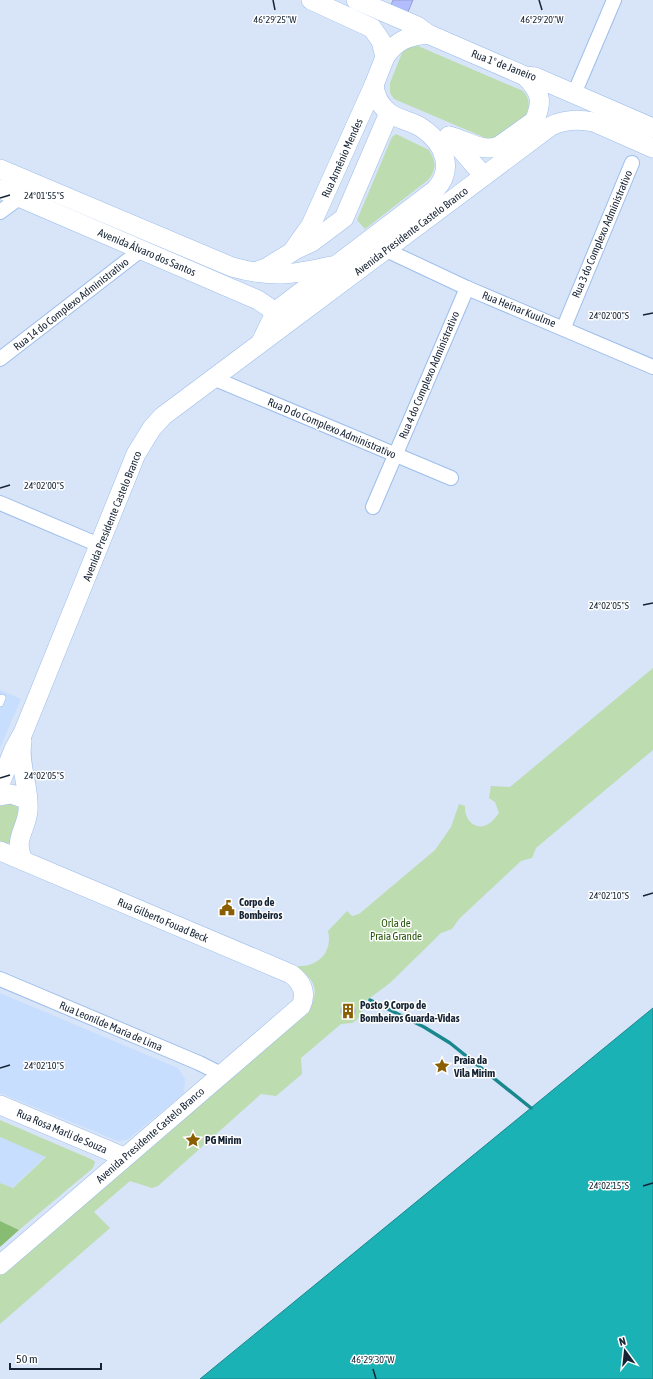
<svg xmlns="http://www.w3.org/2000/svg" width="653" height="1379" font-family="'Asap Condensed',sans-serif">
  <style>
    .built { fill: #c7defe }
    .green { fill: #bddcb0 }
    .forest { fill: #89bc73 }
    .water { fill: #1ab2b4; stroke: #19878e }
    .lines { fill: none; stroke-linecap: round; stroke-linejoin: round }
    .stream { stroke: #19878e; stroke-width: 3.5 }
    .building { fill: #b2bdfd; stroke: #979fd2 }
    .lane-casing { stroke: #9dbeec; stroke-width: 8 }
    .street-casing { stroke: #9dbeec; stroke-width: 16 }
    .secondary-casing { stroke: #9dbeec; stroke-width: 20 }
    .lane { stroke: #fff; stroke-width: 7 }
    .street { stroke: #fff; stroke-width: 14 }
    .secondary { stroke: #fff; stroke-width: 19 }
    .ticks { fill: none; stroke: #162334; stroke-width: 1.5 }
    .labels { text-anchor: middle; dominant-baseline: central; stroke-width: 3; stroke-linejoin: round; paint-order: stroke }
    .street-label { font-size: 11px; fill: #162334; stroke: #fff }
    .poi-label { font-size: 11px; font-weight: bold; fill: #162334; stroke: #fff; text-anchor: start }
    .park-label { font-size: 11px; fill: #265507; stroke: #fff }
    .ticks-label { font-size: 10px; text-anchor: middle; fill: #162334; stroke: #fff; stroke-width: 3; stroke-linejoin: round; paint-order: stroke }
  </style>
  <rect width="100%" height="100%" fill="#d8e5f8"/>
  <!-- built -->
  <g class="built">
    <polygon points="0,690 21,699 0,748"/>
    <polygon points="0,993 178,1068 185,1079 184,1093 127,1140 118,1141 0,1093"/>
    <polygon points="0,1137 46,1156 12,1188 0,1183"/>
  </g>
  <!-- green -->
  <g class="green">
    <path d="M418 46 523 91C530 98 530 107 526 115L497 137 488 139 394 99 390 93V83L402 53 409 47Z"/>
    <path d="M396 134 429 150C436 162 437 169 428 180L365 229 357 220 392 137Z"/>
    <path d="M653 668V750L536 848 532 858 521 861 459 919 452 929 441 933 390 983 363 1003V1010L357 1020 352 1023 341 1024 301 1058 302 1074 276 1096 261 1094 158 1186 152 1188 130 1181 94 1212 110 1228 0 1324V1273L311 1004C320 989 312 977 298 969V966C319 967 333 951 328 931L347 911 352 916 359 914 435 850 451 827 459 804 465 806C464 817 472 829 484 826 491 824 495 818 499 813L495 802 489 798 491 786 510 787Z"/>
    <polygon points="12,801 21,808 12,842 4,845 0,844 0,803"/>
    <polygon points="0,1120 93,1160 95,1162 93,1168 19,1230 0,1221 0,1183 13,1188 46,1157 0,1137"/>
  </g>
  <!-- forest -->
  <polygon class="forest" points="0,1221 19,1230 0,1247"/>
  <!-- water -->
  <polygon class="water" points="653,1008 653,1379 200,1379"/>
  <g class="lines">
    <!-- stream -->
    <polyline class="stream" points="370,1000 424,1027 450,1043 531,1108"/>
  </g>
  <!-- building -->
  <g class="building">
    <polygon points="393,0 413,0 408,12 391,5"/>
    <circle cx="348" cy="1011" r="7"/>
  </g>
  <g class="lines">
    <defs>
      <polyline id="lane" points="0,703 2,698"/>
      <g id="street">
        <polyline points="574,94 614,0"/>
        <polyline points="0,212 19,198"/>
        <polyline points="386,250 467,288 653,367"/>
        <polyline points="564,327 632,163"/>
        <polyline points="0,359 141,250"/>
        <polyline points="213,378 451,478"/>
        <polyline points="0,503 99,545"/>
        <polyline points="373,507 467,288"/>
        <polyline points="0,979 199,1063 221,1074"/>
      </g>
      <g id="secondary">
        <polyline points="356,0 417,26 428,34 525,76 535,77 653,128"/>
        <path d="M385 57C397 40 408 36 428 34"/>
        <path d="M525 76C548 99 539 107 530 133"/>
        <path d="M449 136C467 140 481 153 499 146L534 121"/>
        <polyline points="449,136 484,176"/>
        <path d="M0 169 232 267C272 278 291 275 331 266"/>
        <polyline points="0,189 258,300 286,319"/>
        <polyline points="297,249 312,242 344,218 389,113"/>
        <polyline points="255,272 266,268 292,252 311,225 374,85 385,57 381,41 372,28 311,0"/>
        <path d="M262 340 276 311 435 190C455 169 444 143 422 128 412 121 398 120 388 112 380 105 375 96 374 85"/>
        <path d="M22 741C18 765 30 787 28 811 26 831 12 840 24 861"/>
        <path d="M0 784 14 749 23 733 136 454 152 428 163 416 551 126C565 119 579 119 594 122L653 148"/>
        <polyline points="0,796 11,794 23,798"/>
        <path d="M0 851 291 974C302 982 307 993 301 1006L0 1265"/>
        <polyline points="0,1105 124,1157"/>
      </g>
    </defs>
    <!-- lane casing -->
    <use href="#lane" class="lane-casing"/>
    <!-- street casing -->
    <use href="#street" class="street-casing"/>
    <!-- secondary casing -->
    <use href="#secondary" class="secondary-casing"/>
    <!-- lane -->
    <use href="#lane" class="lane"/>
    <!-- street -->
    <use href="#street" class="street"/>
    <!-- secondary -->
    <use href="#secondary" class="secondary"/>
  </g>
  <!-- ticks -->
  <path class="ticks" d="M273 0 275 10M539 0 542 10M0 198 10 195M643 315 653 313M0 488 10 485M643 605 653 603M0 778 10 775M643 896 653 893M0 1068 10 1065M643 1186 653 1183M373 1369 376 1379"/>
  <!-- icons -->
  <defs>
    <symbol id="civic-bare" viewBox="-9 -9 18 18"><path d="M-.6-6.5H3V-4.5H.6V-3L4-1V1h2V6H-6V1h2V-1L-.6-3ZM-1.2 2.5V6h2.4V2.5Z" fill="#8a5e01" stroke="#fff" stroke-width="2.5" paint-order="stroke"/></symbol>
    <symbol id="building-bare" viewBox="-9 -9 18 18"><path d="M-4-6H4V6H1V3H-1V6H-4ZM-2.5-4.3h1.7v1.8h-1.7ZM.8-4.3h1.7v1.8H.8ZM-2.5-1h1.7V.8h-1.7ZM.8-1h1.7V.8H.8Z" fill="#8a5e01" stroke="#fff" stroke-width="2.5" paint-order="stroke"/></symbol>
    <symbol id="sight-bare" viewBox="-9 -9 18 18"><path d="M0-6L1.8-2.2L6-1.7L2.9 1.2L3.7 5.4L0 3.3L-3.7 5.4L-2.9 1.2L-6-1.7L-1.8-2.2Z" fill="#8a5e01" stroke="#fff" stroke-width="2.5" paint-order="stroke"/></symbol>
  </defs>
  <g fill-rule="evenodd">
    <use href="#civic-bare" x="216" y="897" width="22" height="22"/>
    <use href="#building-bare" x="337" y="1000" width="22" height="22"/>
    <use href="#sight-bare" x="431" y="1055" width="22" height="22"/>
    <use href="#sight-bare" x="182" y="1129" width="22" height="22"/>
  </g>
  <g class="labels">
    <!-- street labels -->
    <g class="street-label">
      <text transform="translate(504 65) rotate(21)">Rua 1º de Janeiro</text>
      <text transform="translate(342 158) rotate(-66)">Rua Armênio Mendes</text>
      <text transform="translate(411 231) rotate(-37)">Avenida Presidente Castelo Branco</text>
      <text transform="translate(602 234) rotate(-67)">Rua 3 do Complexo Administrativo</text>
      <text transform="translate(147 252) rotate(23)">Avenida Álvaro dos Santos</text>
      <text transform="translate(71 304) rotate(-38)">Rua 14 do Complexo Administrativo</text>
      <text transform="translate(519 309) rotate(22)">Rua Heinar Kuulme</text>
      <text transform="translate(429 375) rotate(-67)">Rua 4 do Complexo Administrativo</text>
      <text transform="translate(332 428) rotate(23)">Rua D do Complexo Administrativo</text>
      <text transform="translate(112 516) rotate(-68)">Avenida Presidente Castelo Branco</text>
      <text transform="translate(163 920) rotate(23)">Rua Gilberto Fouad Beck</text>
      <text transform="translate(111 1026) rotate(23)">Rua Leonilde Maria de Lima</text>
      <text transform="translate(62 1131) rotate(23)">Rua Rosa Marli de Souza</text>
      <text transform="translate(150 1135) rotate(-41)">Avenida Presidente Castelo Branco</text>
    </g>
    <!-- poi labels -->
    <g class="poi-label">
      <text x="239" y="902">Corpo de<tspan x="239" dy="13">Bombeiros</tspan></text>
      <text x="360" y="1005">Posto 9 Corpo de<tspan x="360" dy="13">Bombeiros Guarda-Vidas</tspan></text>
      <text x="454" y="1060">Praia da<tspan x="454" dy="13">Vila Mirim</tspan></text>
      <text x="205" y="1140">PG Mirim</text>
    </g>
    <!-- park labels -->
    <g class="park-label">
      <text x="396" y="923">Orla de<tspan x="396" dy="13">Praia Grande</tspan></text>
    </g>
  </g>
  <g class="ticks-label">
    <text x="275" y="23">46°29'25"W</text>
    <text x="542" y="23">46°29'20"W</text>
    <text x="44" y="199">24°01'55"S</text>
    <text x="609" y="319">24°02'00"S</text>
    <text x="44" y="489">24°02'00"S</text>
    <text x="609" y="609">24°02'05"S</text>
    <text x="44" y="779">24°02'05"S</text>
    <text x="609" y="899">24°02'10"S</text>
    <text x="44" y="1069">24°02'10"S</text>
    <text x="609" y="1189">24°02'15"S</text>
    <text x="373" y="1363">46°29'30"W</text>
  </g>
  <!-- north arrow -->
  <g transform="translate(625 1351) rotate(345)" stroke="#ffffff" stroke-width="3" paint-order="stroke">
  <path d="M0-3L7 15L0 10L-7 15Z" fill="#162334"/>
  <text y="-6" font-size="11" font-weight="bold" text-anchor="middle" fill="#162334">N</text>
  </g>
  <!-- scale -->
  <path d="M10 1363v6h91v-6" fill="none" stroke="#162334" stroke-width="2"/>
  <text x="16" y="1363" font-size="12" fill="#162334" stroke="#ffffff" stroke-width="3" paint-order="stroke">50 m</text>
</svg>
